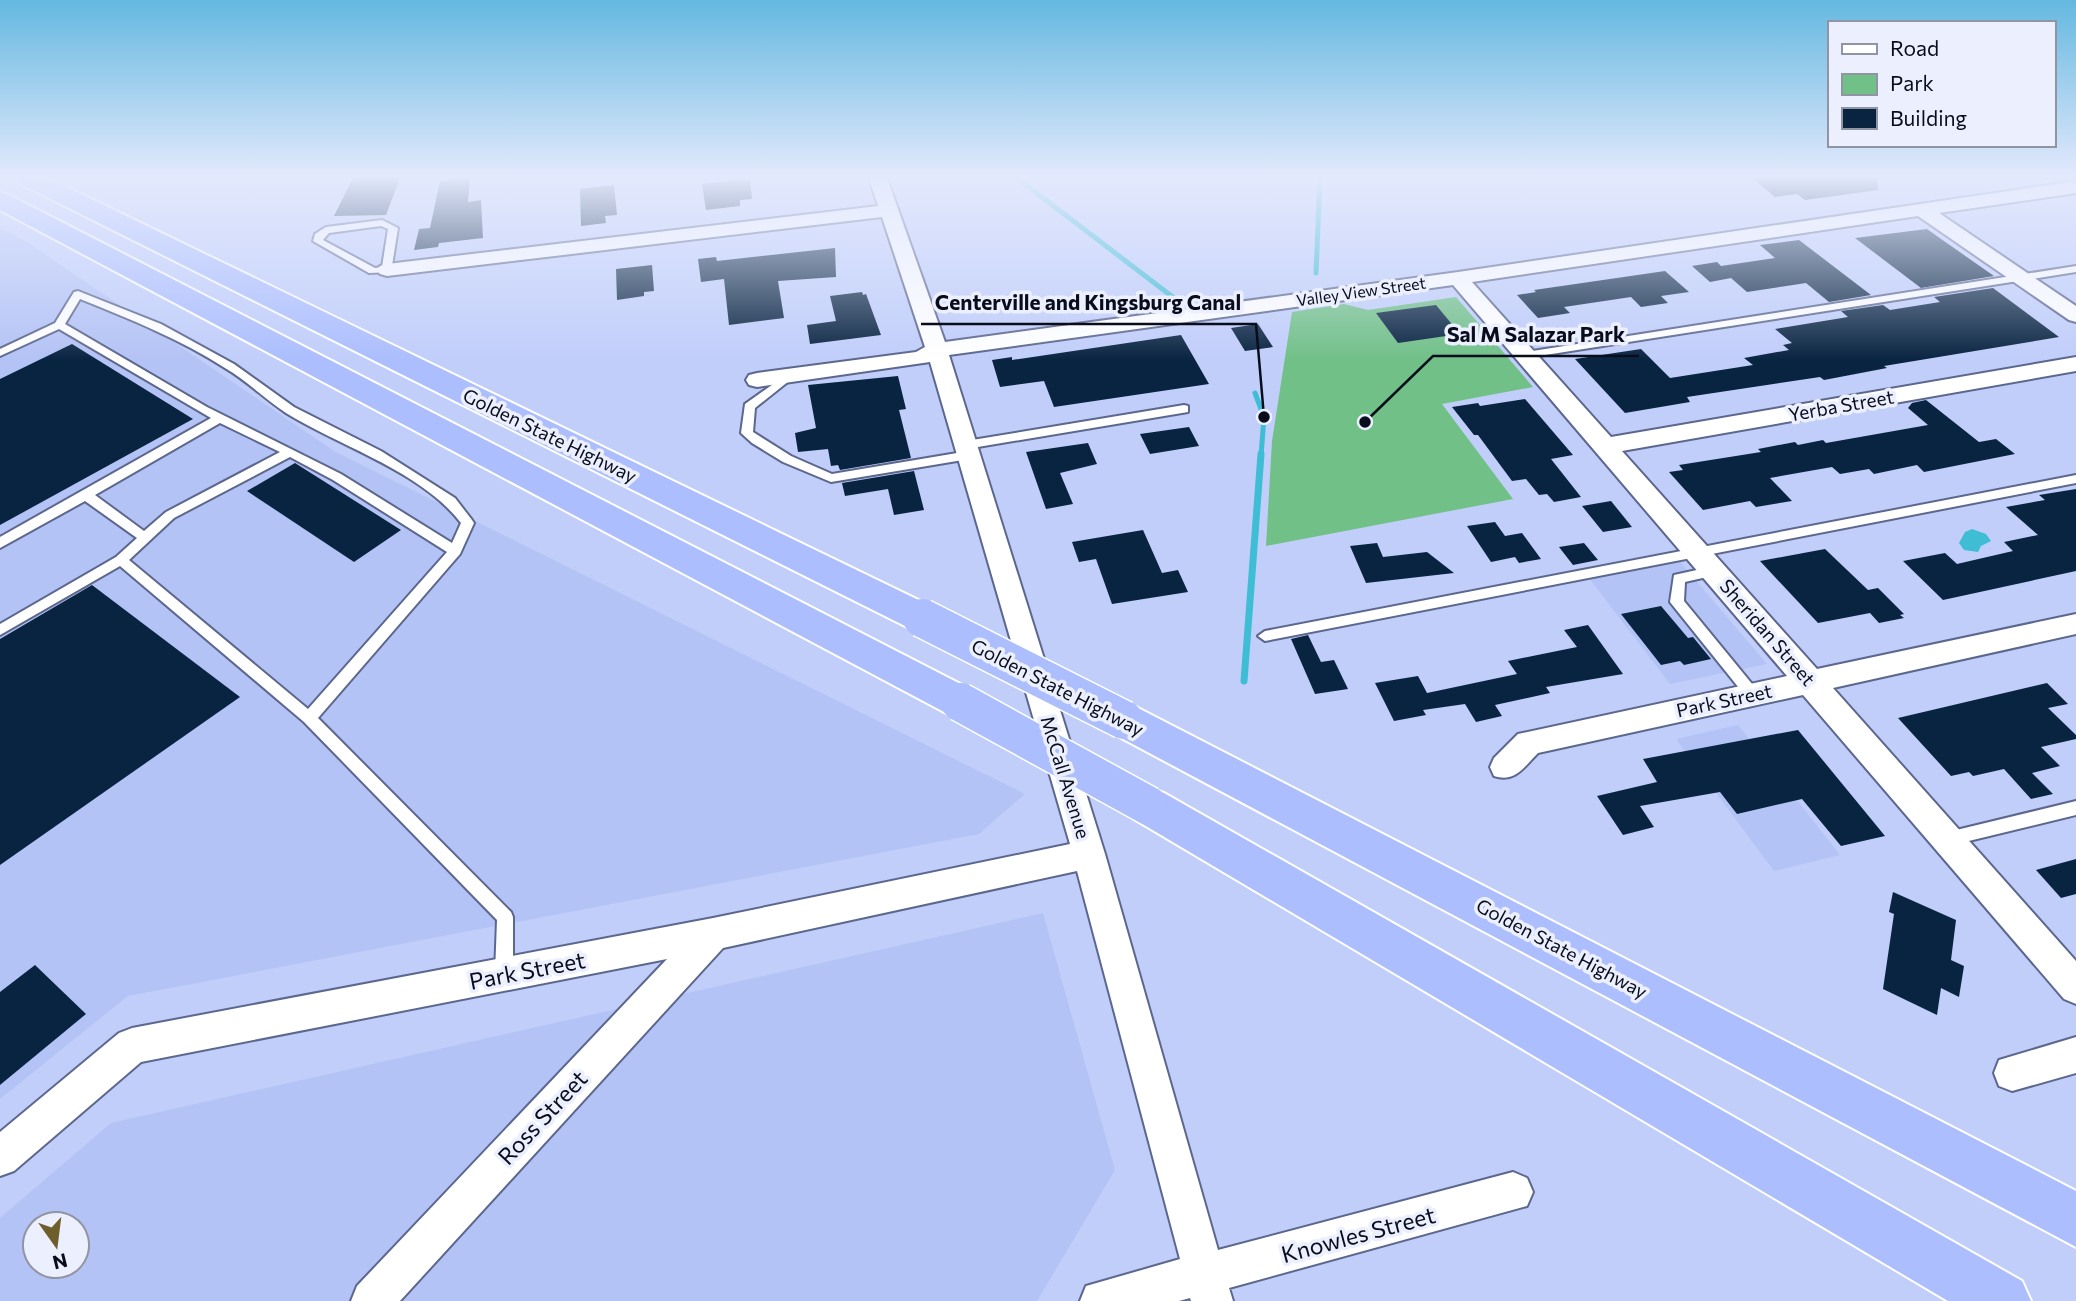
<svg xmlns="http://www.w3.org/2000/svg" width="2076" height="1301" font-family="Commissioner,sans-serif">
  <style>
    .built { fill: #b4c3f5; fill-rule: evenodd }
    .green { fill: #71c088 }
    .water { fill: #3ebdd4 }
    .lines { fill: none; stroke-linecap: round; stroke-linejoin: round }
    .stream-far1 { stroke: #3ebdd4; stroke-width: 5 }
    .stream { stroke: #3ebdd4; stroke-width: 7 }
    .building { fill: #092441 }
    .service-casing { stroke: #5c678d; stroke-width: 4 }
    .minor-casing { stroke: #5c678d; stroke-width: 4 }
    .motorway-casing { stroke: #fff; stroke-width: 4 }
    .service { fill: #fff; fill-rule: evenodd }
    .minor { fill: #fff; fill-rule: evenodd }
    .motorway { fill: #acbefe; fill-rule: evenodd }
    .motorway-bridge-casing { stroke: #fff; stroke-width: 41; stroke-linecap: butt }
    .motorway-bridge { stroke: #acbefe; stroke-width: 38 }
    .labels { text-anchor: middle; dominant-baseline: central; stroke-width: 7; stroke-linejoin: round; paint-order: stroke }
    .far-street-label { font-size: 16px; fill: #090c1b; stroke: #ecf0fe }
    .street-label { font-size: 19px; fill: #090c1b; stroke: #ecf0fe }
    .near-street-label { font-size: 23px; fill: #090c1b; stroke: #ecf0fe }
    .leader { fill: none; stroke: #090c1b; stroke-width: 2.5 }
    .callout-dot { fill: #090c1b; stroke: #ecf0fe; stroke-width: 2.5 }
    .callout-label { font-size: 21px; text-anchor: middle; font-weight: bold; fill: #090c1b; stroke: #ecf0fe; stroke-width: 7; stroke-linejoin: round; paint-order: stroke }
  </style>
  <rect width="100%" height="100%" fill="#c1cefa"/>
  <!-- built -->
  <g class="built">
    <polygon points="0,229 27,242 334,451 1025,794 979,834 128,996 0,1099"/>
    <polygon points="1676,557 1767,664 1670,684 1586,574"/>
    <polygon points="1738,725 1840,855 1774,871 1676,739"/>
    <path d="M1043 913 1115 1170 1037 1301H0V1218L111 1123ZM35 1224H77V1266H35Z"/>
  </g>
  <!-- green -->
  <polygon class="green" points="1456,297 1533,387 1442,404 1513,499 1266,546 1272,441 1292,312 1344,304 1368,310"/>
  <!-- water -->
  <polygon class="water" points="1972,529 1986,534 1991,541 1981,546 1978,552 1964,550 1959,543 1965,532"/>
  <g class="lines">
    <!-- stream-far1 -->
    <g class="stream-far1">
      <polyline points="1017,178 1174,298"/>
      <polyline points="1316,273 1320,178"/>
      <polyline points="1255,393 1264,417 1261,456"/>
    </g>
    <!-- stream -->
    <polyline class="stream" points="1244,681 1261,454"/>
  </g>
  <!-- building -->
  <g class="building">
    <polygon points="353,178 400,178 386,215 334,216"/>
    <polygon points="470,178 468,202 481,200 483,238 439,243 438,247 414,250 419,229 430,228 440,181"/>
    <polygon points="1752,178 1877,178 1878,190 1805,200 1797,194 1775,197"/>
    <polygon points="750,179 752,199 740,200 740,206 706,210 702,184"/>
    <polygon points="614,185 617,215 605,216 606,223 581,226 580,189"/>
    <polygon points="1927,229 1944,241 1994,276 1921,288 1855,238"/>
    <polygon points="1799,240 1871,295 1829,302 1806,283 1747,292 1731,278 1710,282 1692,266 1717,262 1721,266 1775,258 1760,245"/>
    <polygon points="835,248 836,277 778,281 784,318 729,325 724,279 701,282 698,259 716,257 717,261"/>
    <polygon points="652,265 654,291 644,292 644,296 617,300 616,269"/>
    <polygon points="1665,271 1689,292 1661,296 1668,303 1641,307 1631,297 1564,307 1570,313 1538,318 1517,295 1536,292 1534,290"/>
    <polygon points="1993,288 2059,337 1884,366 1887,368 1824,380 1820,377 1687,397 1690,402 1625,413 1575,359 1641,349 1670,378 1753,365 1744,358 1789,350 1783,345 1792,343 1775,329 1848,317 1841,311 1883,305 1890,310 1940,302 1934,297"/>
    <polygon points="862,292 863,295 866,294 881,335 810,344 807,325 836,321 830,296"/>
    <polygon points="1436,305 1460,334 1398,343 1376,313"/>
    <polygon points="1258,324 1273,347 1245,351 1231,328"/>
    <polygon points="1181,335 1209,384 1054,407 1044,381 1000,387 992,360 1012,357 1012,360"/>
    <polygon points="72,344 193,419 0,525 0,379"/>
    <polygon points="898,376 906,409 899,410 911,458 840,470 838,465 831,466 828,449 798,452 795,433 816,428 808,385"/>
    <polygon points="1525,399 1573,455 1551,459 1581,497 1554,502 1547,494 1539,495 1526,479 1512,481 1478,435 1474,435 1452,407 1478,403 1480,406"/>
    <polygon points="1926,400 1979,442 1996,439 2015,454 1924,472 1917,465 1874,474 1869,469 1840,474 1832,467 1770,478 1792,501 1756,507 1750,501 1703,510 1669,472 1683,470 1679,465 1761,452 1758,449 1795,442 1798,445 1823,440 1826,443 1928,425 1908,408 1912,403"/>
    <polygon points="1189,427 1199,446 1150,454 1140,434"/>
    <polygon points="1088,443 1097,464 1060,473 1073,504 1046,509 1026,452"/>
    <polygon points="295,463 401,530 354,562 247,491"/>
    <polygon points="914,471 924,510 894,515 888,489 845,496 842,483"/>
    <polygon points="2076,489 2076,571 1943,600 1903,561 1945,553 1957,564 2013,551 2004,542 2038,535 2006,507 2045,500 2039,495"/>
    <polygon points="1611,501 1632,527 1603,532 1582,506"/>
    <polygon points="1495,522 1505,536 1522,533 1541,559 1519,563 1515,557 1491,562 1467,526"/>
    <polygon points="1143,530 1162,573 1178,570 1188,592 1112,604 1096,559 1079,562 1072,542"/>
    <polygon points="1377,543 1383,557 1427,552 1454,573 1366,583 1350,546"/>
    <polygon points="1584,543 1598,560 1573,565 1559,547"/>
    <polygon points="1825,549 1868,590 1878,588 1904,614 1900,615 1904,618 1879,623 1870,613 1818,623 1760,561"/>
    <polygon points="92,585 240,697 0,865 0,639"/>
    <polygon points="1661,606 1688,638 1693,637 1711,659 1684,665 1680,661 1661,665 1621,614"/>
    <polygon points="1588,625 1623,674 1546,687 1550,693 1495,705 1502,716 1476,722 1465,704 1423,710 1426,715 1394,721 1375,683 1418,676 1427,693 1517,674 1508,661 1577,647 1564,630"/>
    <polygon points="1308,635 1321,662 1334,660 1348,689 1315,694 1291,639"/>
    <polygon points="2047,683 2068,704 2048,708 2076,735 2076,739 2041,747 2060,766 2032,773 2053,794 2031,799 2004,769 1973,776 1969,772 1951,776 1898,718"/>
    <polygon points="1798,730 1885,836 1841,846 1802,799 1737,814 1720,792 1640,806 1654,827 1623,835 1597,796 1657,782 1643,759"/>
    <polygon points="2076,859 2076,894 2061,898 2036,870"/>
    <polygon points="1893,892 1956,920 1951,960 1964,966 1959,997 1941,988 1937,1015 1883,989 1894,914 1889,912"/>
    <polygon points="35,965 86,1014 0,1085 0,992"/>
  </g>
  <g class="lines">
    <defs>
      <g id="service">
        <path d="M382 220 398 228 391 272 369 273 313 241 315 234 326 227ZM381 226 388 229 382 267 375 268 323 240 329 233Z"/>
        <polygon points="2076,266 2076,272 1526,358 1521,355 1526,352"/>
        <path d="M78 291 161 324 234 364 294 407 381 451 455 498 472 520 474 523 460 554 318 718 511 912 513 917V974L510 980 504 982 498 980 495 974 497 920 304 722 120 566 0 635V624L116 557 137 538 85 501 0 548V537L211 418 59 329 0 356V349L55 323 74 292ZM80 299C130 319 180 339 225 368 247 381 265 399 286 413 341 447 421 471 461 523L452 543 341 474 207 407 65 324ZM220 423 280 452 166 512 144 531 95 495ZM290 457 333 480 447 552 308 709 129 560 174 518Z"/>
        <polygon points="790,372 796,375 794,377 755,408 753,432 791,456 832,474 969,451 975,455 969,459 831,482 783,462 752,443 741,433 745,404"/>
        <polygon points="1184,405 1188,406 1188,412 966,449 960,445 966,441"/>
        <polygon points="2076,475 2076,483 1265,641 1258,636 1265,631"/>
        <polygon points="1715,566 1722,571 1720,574 1685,582 1684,601 1757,690 1759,694 1757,698 1747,698 1670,602 1674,575"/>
        <polygon points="2076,801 2076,815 1948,846 1942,844 1940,839 1942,834 1948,832"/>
      </g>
      <g id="minor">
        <path d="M869 178H887L945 342 1458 272 2076 181V193L1939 213 2076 306V322L2069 320 1918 216 1472 282 1611 437 2076 357V371L1622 451 1817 669 2076 614V634L1833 688 2076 961V1004L2064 999 1803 695 1538 753C1524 767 1515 783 1494 776L1490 767 1494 758 1518 734 1787 676 1453 285 949 355 1105 854 1218 1250 1513 1172 1527 1178 1533 1192 1527 1206 1229 1288 1233 1301H1191L1190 1298 1179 1301H1080L1086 1286 1180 1259 1077 871 723 948 400 1301H351L357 1286 667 959 141 1062 14 1171 0 1176V1132L119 1033 132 1028 713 918 1070 844 930 362 757 387 749 385 746 380 749 375 757 373 916 352 925 347 882 217 387 276 380 274 377 270 380 266 387 264 878 206Z"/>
        <polygon points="2076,1037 2076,1073 2012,1091 1999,1086 1994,1073 1999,1060"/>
      </g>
      <g id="motorway">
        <polygon points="16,178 48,178 935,608 941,618 935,628 922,632 909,628 19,183"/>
        <polygon points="0,192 9,195 974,691 980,702 974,713 960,718 946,713 0,210"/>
        <polygon points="1124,704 1138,708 2076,1191 2076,1247 1110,732 1104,720 1110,708"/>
        <polygon points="1149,788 1164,793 2022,1281 2031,1301 1948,1301 1134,819 1128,806 1134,793"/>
      </g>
    </defs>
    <!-- service casing -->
    <use href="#service" class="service-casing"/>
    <!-- minor casing -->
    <use href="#minor" class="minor-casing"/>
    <!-- motorway casing -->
    <use href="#motorway" class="motorway-casing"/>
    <!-- service -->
    <use href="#service" class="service"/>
    <!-- minor -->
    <use href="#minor" class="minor"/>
    <!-- motorway -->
    <use href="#motorway" class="motorway"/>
    <defs>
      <g id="motorway-bridge">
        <polyline points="922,618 1124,720"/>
        <polyline points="960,702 1149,806"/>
      </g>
    </defs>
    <!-- motorway-bridge casing -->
    <use href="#motorway-bridge" class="motorway-bridge-casing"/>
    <!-- motorway-bridge -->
    <use href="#motorway-bridge" class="motorway-bridge"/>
  </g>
  <!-- sky -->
  <linearGradient id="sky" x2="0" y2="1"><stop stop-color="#64b8e0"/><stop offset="0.49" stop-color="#e3e9fd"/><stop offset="1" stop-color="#e3e9fd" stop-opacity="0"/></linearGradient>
  <rect width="2076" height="360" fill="url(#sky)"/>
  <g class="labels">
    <!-- far-street labels -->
    <g class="far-street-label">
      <text transform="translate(1361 291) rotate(-8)">Valley View Street</text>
    </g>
    <!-- street labels -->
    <g class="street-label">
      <text transform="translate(1841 405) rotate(-10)">Yerba Street</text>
      <text transform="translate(550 435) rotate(26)">Golden State Highway</text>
      <text transform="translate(1768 632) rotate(49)">Sheridan Street</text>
      <text transform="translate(1058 687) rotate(27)">Golden State Highway</text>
      <text transform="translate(1724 700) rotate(-12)">Park Street</text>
      <text transform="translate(1066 777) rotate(73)">McCall Avenue</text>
      <text transform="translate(1562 948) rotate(28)">Golden State Highway</text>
    </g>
    <!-- near-street labels -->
    <g class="near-street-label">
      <text transform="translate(527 970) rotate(-11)">Park Street</text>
      <text transform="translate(542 1117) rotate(-47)">Ross Street</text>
      <text transform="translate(1358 1234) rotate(-15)">Knowles Street</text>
    </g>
  </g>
  <!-- callouts -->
  <path class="leader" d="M1264 417L1256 324H921M1365 422L1433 356H1639"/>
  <g class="callout-dot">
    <circle cx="1264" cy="417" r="7"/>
    <circle cx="1365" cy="422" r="7"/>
  </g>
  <g class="callout-label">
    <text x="1088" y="310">Centerville and Kingsburg Canal</text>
    <text x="1536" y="342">Sal M Salazar Park</text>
  </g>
  <!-- legend -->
  <rect x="1828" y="21" width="228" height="126" fill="#ecf0fe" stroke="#9195a3" stroke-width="2"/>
  <rect x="1842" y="44" width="35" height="10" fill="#ffffff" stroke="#9195a3" stroke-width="2"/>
  <text x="1890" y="56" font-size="21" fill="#090c1b">Road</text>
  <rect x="1842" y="74" width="35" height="21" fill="#71c088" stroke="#9195a3" stroke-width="2"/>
  <text x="1890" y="91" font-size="21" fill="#090c1b">Park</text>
  <rect x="1842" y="108" width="35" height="21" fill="#092441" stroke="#9195a3" stroke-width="2"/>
  <text x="1890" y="126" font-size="21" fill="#090c1b">Building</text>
  <!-- north arrow -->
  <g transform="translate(56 1245) rotate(166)"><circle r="33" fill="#ecf0fe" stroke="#9195a3" stroke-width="2"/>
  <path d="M0-5L12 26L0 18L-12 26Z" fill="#6e5e2c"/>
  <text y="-10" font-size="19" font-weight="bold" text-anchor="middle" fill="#090c1b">N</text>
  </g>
</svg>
